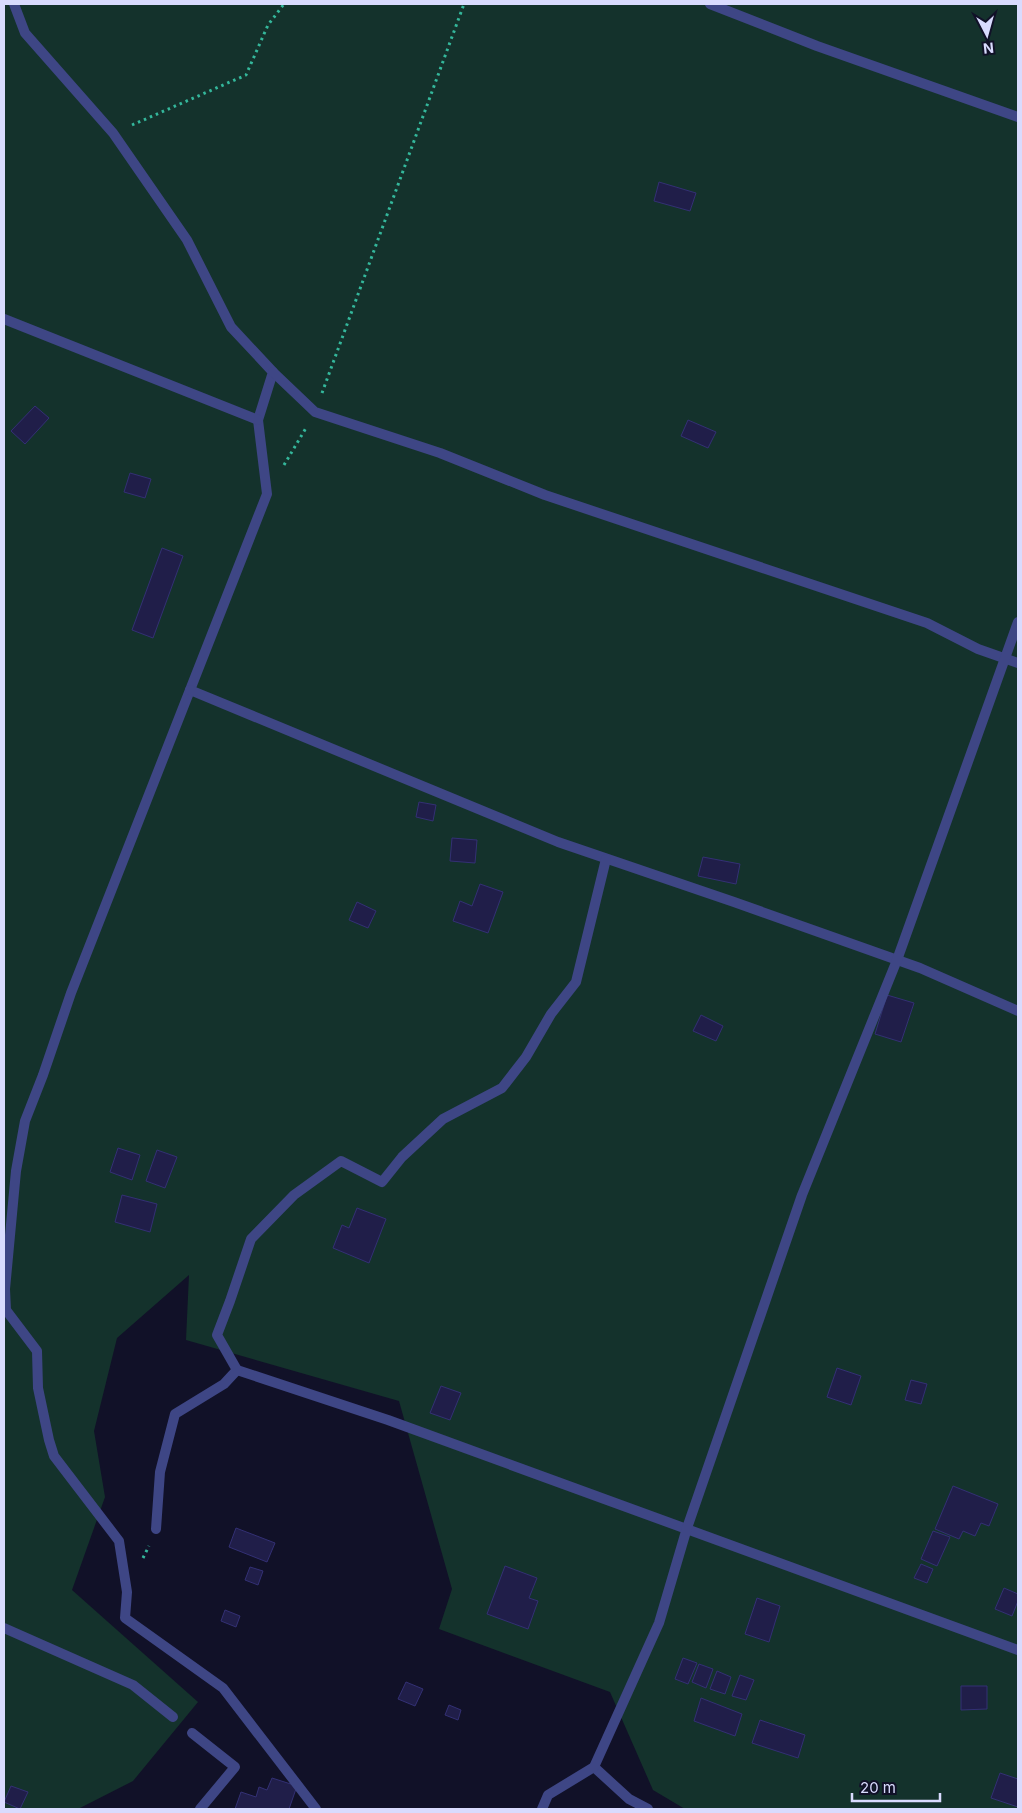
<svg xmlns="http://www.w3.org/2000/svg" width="1022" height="1813" font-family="Inter,sans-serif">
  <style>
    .green { fill: #14322c }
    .building { fill: #201e49; stroke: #333074 }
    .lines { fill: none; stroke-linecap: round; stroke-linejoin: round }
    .path { stroke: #34b79b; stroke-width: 3; stroke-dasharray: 2.5 4; stroke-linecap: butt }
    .minor { stroke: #3e4685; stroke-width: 10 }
  </style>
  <rect width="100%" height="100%" fill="#111128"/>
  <!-- green -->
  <polygon class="green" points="4,4 1018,4 1018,1809 685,1809 653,1790 610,1692 439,1629 452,1589 399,1401 186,1340 189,1275 117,1338 94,1431 105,1497 72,1590 198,1702 133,1781 78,1809 4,1809"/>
  <!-- building -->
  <g class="building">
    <polygon points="659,182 696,193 690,211 654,201"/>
    <polygon points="35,406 49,418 25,444 11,431"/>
    <polygon points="688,420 716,432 708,448 681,436"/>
    <polygon points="130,473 151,479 145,498 124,492"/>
    <polygon points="162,548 183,556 153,638 132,630"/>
    <polygon points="419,802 436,805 433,821 416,817"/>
    <polygon points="452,838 477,840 475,863 450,861"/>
    <polygon points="703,857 740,864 736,884 698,876"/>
    <polygon points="480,884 503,892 488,933 453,921 460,901 472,906"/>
    <polygon points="357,902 376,911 368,928 349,920"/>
    <polygon points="887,995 914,1003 901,1042 875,1034"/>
    <polygon points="701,1015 723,1026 716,1041 693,1031"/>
    <polygon points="118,1148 140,1155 132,1180 110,1172"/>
    <polygon points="157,1150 177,1157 165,1188 146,1181"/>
    <polygon points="122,1195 157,1204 150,1232 115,1222"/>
    <polygon points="357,1208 386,1219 369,1263 333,1248 342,1225 349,1228"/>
    <polygon points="837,1368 861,1376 851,1405 827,1397"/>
    <polygon points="911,1380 927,1384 921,1404 905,1400"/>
    <polygon points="441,1386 461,1393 450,1420 430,1413"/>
    <polygon points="953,1486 998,1504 989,1526 981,1523 975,1536 963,1531 959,1539 935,1529"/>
    <polygon points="236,1528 275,1543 267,1562 229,1547"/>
    <polygon points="933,1531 950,1537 937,1566 921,1559"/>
    <polygon points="921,1564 933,1569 927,1583 914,1578"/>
    <polygon points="505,1566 537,1578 529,1598 538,1601 528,1629 487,1614"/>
    <polygon points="250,1567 263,1571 258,1585 245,1580"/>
    <polygon points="1004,1588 1018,1594 1018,1601 1012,1616 995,1609"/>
    <polygon points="757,1598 780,1606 769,1642 745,1634"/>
    <polygon points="225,1610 240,1616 236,1627 221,1621"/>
    <polygon points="683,1658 697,1663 688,1684 675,1679"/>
    <polygon points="699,1664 713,1669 706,1688 692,1682"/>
    <polygon points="717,1671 731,1677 725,1694 710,1689"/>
    <polygon points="740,1675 754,1680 746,1700 732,1696"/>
    <polygon points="406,1682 423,1689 415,1706 398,1699"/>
    <polygon points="961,1686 987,1686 987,1709 961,1710"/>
    <polygon points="701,1698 742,1714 735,1736 694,1721"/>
    <polygon points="449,1705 461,1710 458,1720 445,1715"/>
    <polygon points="760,1720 805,1735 798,1758 752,1743"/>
    <polygon points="1000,1773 1018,1779 1018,1807 991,1798"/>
    <polygon points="272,1778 297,1786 289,1809 235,1809 241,1792 256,1797 259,1787 267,1790"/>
    <polygon points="11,1786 28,1792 20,1809 4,1802"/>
  </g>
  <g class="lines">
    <!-- path -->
    <g class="path">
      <polyline points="132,125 246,75 268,25 284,4"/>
      <polyline points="322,393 464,4"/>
      <polyline points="284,465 306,428"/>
      <polyline points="143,1558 149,1546"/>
    </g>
    <!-- minor -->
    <g class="minor">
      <polyline points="14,4 25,33 113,133 187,240 231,327 273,372 258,420 267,494 71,993 43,1075 25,1121 16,1171 5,1289 6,1310 37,1351 38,1388 49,1440 54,1456 119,1541 127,1592 125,1618 223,1688 316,1809"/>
      <polyline points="710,4 817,46 1018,117"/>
      <polyline points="4,319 258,420"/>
      <polyline points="273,372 315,412 440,453 545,495 927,623 978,649 1018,663"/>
      <polyline points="190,690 558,842 734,902 920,968 1018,1011"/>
      <polyline points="237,1370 388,1420 1018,1650"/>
      <polyline points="156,1529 160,1472 175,1414 224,1384 237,1370 217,1335 230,1301 251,1239 294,1195 341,1161 382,1182 402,1157 443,1119 502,1088 526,1057 551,1014 576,982 606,859"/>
      <polyline points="4,1628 133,1685 173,1717"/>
      <polyline points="192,1733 235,1767 200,1809"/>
      <polyline points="594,1767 629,1799 648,1809"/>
      <polyline points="542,1809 548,1795 594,1767 659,1623 687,1528 802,1195 897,960 1018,622"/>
    </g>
  </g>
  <!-- border -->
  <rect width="1022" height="1813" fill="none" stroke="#d9dbfe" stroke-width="10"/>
  <!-- north arrow -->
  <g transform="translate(987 35) rotate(174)" stroke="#111128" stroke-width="4" paint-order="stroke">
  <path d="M0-4L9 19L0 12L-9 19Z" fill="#d9dbfe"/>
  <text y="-8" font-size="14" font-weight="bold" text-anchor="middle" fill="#d9dbfe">N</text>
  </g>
  <!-- scale -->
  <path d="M852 1793v8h88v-8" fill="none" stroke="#d9dbfe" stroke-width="2.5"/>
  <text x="860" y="1793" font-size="15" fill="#d9dbfe" stroke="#111128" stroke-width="4" paint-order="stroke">20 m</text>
</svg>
